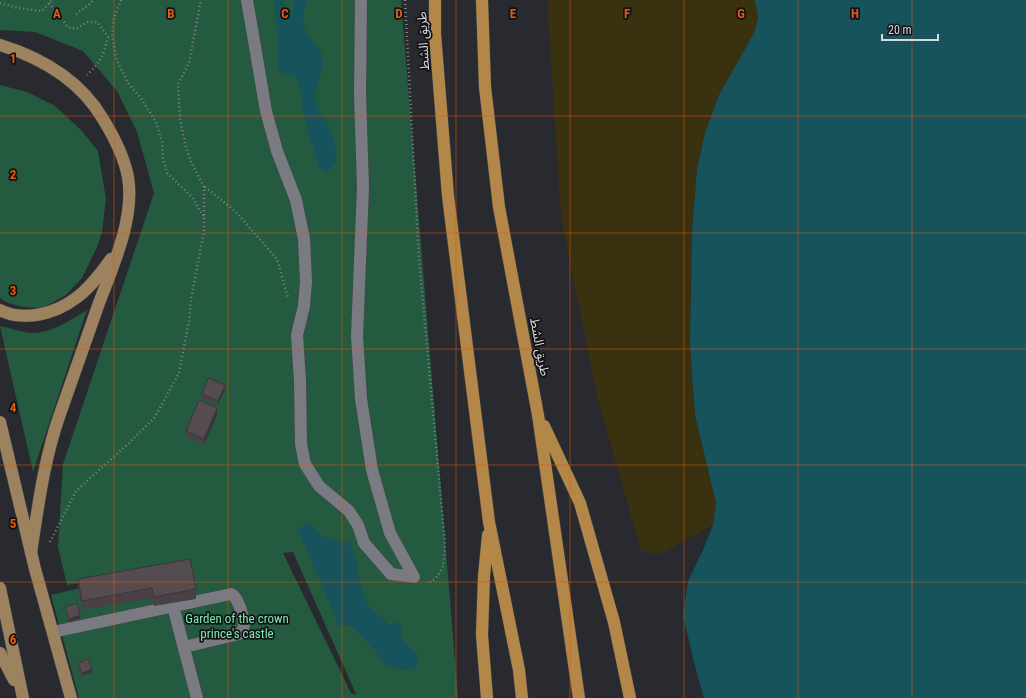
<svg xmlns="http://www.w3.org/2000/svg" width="1026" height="698" font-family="'Roboto Condensed','Noto Sans Arabic',sans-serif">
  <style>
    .green { fill: #245a3f; fill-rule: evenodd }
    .sand { fill: #393110 }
    .water { fill: #16535c }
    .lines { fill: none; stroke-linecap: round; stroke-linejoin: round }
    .minor-casing { stroke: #45454b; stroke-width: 13 }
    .major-casing { stroke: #45454b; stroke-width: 13 }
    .highway-casing { stroke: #45454b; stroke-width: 13 }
    .path { stroke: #838388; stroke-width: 2.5; stroke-dasharray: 1 3; stroke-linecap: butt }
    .minor { stroke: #7a7a83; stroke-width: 12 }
    .major { stroke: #9c825f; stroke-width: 12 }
    .highway { stroke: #b38747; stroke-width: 12 }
    .wall { fill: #494146 }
    .shaded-wall { fill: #3c3539 }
    .building { fill: #554c51; stroke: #3c3539 }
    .grid { fill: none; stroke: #e8590c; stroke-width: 1; stroke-opacity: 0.55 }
    .labels { text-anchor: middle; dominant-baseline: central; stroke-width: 3.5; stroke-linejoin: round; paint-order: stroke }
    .street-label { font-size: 13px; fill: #d8d8dd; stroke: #121215 }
    .park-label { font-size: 13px; fill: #7debb1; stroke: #121215 }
    .grid-label { font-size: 13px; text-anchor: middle; font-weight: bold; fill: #e8590c; stroke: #121215; stroke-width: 3.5; stroke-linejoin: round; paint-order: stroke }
  </style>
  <rect width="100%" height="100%" fill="#292930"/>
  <!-- green -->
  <g class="green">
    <path d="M0 0H401L458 698H79L51 595 136 575 67 585 58 547 63 464 154 193 137 132 117 91 83 51 35 32 0 30ZM293 552 356 694V695L351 693 283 553Z"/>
    <polygon points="0,85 27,92 55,106 81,130 98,151 106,199 102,232 97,247 82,278 66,295 43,308 22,307 6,302 0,298"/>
    <path d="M87 310 33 472 0 326C10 328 21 332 31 333 52 333 71 320 87 310Z"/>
  </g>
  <!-- sand -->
  <polygon class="sand" points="547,0 755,0 756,2 758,18 754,33 719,95 705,133 697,169 692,231 690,345 695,415 716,503 713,525 662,553 651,553 641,551 598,400 561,218"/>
  <!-- water -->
  <g class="water">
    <path d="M274 0H282L289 14 293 11 294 3 292 0H307C302 12 301 27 310 38 314 44 320 48 322 55 327 70 313 85 316 100 318 112 328 122 332 133 336 142 335 154 336 163L327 173 322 170 318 166 313 147 308 133 301 98 300 87 296 77 278 71 277 30Z"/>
    <polygon points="755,0 1026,0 1026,698 704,698 697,674 683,616 688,581 703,550 713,525 716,503 695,415 690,345 692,231 697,169 705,133 719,95 754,33 758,18"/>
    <path d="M311 522C319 539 330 540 347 542L354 551 358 569 359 581 364 597 372 611 384 619 388 625 400 622C401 628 402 639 406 644 415 654 421 649 416 667L406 670 386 666 377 653 352 626H339L298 529Z"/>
  </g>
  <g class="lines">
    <defs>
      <g id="minor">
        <polyline points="247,0 266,111 277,151 296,200 304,239 306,281 304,306 297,335 300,381 301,444 305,464 319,486 349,511 358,525 364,543 391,574 414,577 390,533 372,470 361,399 357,336 363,187 360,94 361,0"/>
        <polyline points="173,606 197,698"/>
        <path d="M53 632 231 594C238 596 246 622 243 629 242 631 241 632 239 634L184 647"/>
      </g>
      <g id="major">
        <path d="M0 45C42 58 80 80 103 119 114 137 124 156 128 177 135 218 113 266 99 303 86 340 73 377 60 414 44 459 38 507 31 553"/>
        <path d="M0 310C24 322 55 314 76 298 90 288 101 273 111 259"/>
        <polyline points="0,422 35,569 71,698"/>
        <polyline points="0,588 23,698"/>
        <polyline points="0,653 14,680"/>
      </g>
      <g id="highway">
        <polyline points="435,0 435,34 448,196 489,522 519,670 522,698"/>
        <polyline points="482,0 485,87 499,207 538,415 579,698"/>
        <polyline points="544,426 580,503 614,622 630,698"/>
        <polyline points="487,698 482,635 484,576 488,535"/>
      </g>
    </defs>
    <!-- minor casing -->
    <use href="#minor" class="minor-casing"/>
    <!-- major casing -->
    <use href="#major" class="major-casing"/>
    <!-- highway casing -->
    <use href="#highway" class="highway-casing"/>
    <!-- path -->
    <g class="path">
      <polyline points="121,0 114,18 112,34 116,58 128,83 140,97 156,122 162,142 163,158 167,173 192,197 204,217"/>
      <path d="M405 0 419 259 445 544C444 560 445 575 428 583"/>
      <polyline points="0,3 18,8 42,11 52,0"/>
      <path d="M49 3 68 27 76 29 88 22H97L108 37C103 57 101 61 87 75"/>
      <polyline points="76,14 90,4 93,0"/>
      <polyline points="205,187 236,212 277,259 288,298"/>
      <polyline points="50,542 76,491 129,443 155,417 179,373 189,321 191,299 204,231 204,187 191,162 186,147 180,120 178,84 189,63 201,0"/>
    </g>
    <!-- minor -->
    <use href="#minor" class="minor"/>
    <!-- major -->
    <use href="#major" class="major"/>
    <!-- highway -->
    <use href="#highway" class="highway"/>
  </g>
  <!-- wall -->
  <g class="wall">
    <polygon points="225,389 218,405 202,398 202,394"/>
    <polygon points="217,415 204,445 186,437 186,431"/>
    <polygon points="78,579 196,589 196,599 154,606 152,598 82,610 78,589"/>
    <polygon points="65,607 80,618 69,622 65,610"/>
    <polygon points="78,663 92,672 82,676 78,666"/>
  </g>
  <!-- shaded-wall -->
  <g class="shaded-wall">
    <polygon points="225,385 225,389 218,405 218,401"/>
    <polygon points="217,408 217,415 204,445 204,439"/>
    <polygon points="80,615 80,618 69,622 69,619"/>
    <polygon points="92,669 92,672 82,676 82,673"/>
  </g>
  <!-- building -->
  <g class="building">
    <polygon points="208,378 225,385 218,401 202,394"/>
    <polygon points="199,400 217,408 204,439 186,431"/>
    <polygon points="190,559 196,589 154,597 152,588 82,601 78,579"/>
    <polygon points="77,603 80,615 69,619 65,607"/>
    <polygon points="88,659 92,669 82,673 78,663"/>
  </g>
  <!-- grid -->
  <path class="grid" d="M114 0V698M228 0V698M342 0V698M456 0V698M570 0V698M684 0V698M798 0V698M912 0V698M0 116H1026M0 233H1026M0 349H1026M0 465H1026M0 582H1026"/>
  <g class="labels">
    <!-- street labels -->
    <g class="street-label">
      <text transform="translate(423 41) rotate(-93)">طريق الشط</text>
      <text transform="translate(540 347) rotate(79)">طريق الشط</text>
    </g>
    <!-- park labels -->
    <g class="park-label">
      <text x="237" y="618">Garden of the crown<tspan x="237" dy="15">prince's castle</tspan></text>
    </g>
  </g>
  <g class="grid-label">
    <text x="57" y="18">A</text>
    <text x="171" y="18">B</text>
    <text x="285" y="18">C</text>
    <text x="399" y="18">D</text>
    <text x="513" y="18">E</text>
    <text x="627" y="18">F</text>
    <text x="741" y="18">G</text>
    <text x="855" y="18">H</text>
    <text x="13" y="63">1</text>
    <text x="13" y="179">2</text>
    <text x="13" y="295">3</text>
    <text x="13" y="412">4</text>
    <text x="13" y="528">5</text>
    <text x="13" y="644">6</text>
  </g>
  <!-- scale -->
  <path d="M882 34v6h56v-6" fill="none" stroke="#d8d8dd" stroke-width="2"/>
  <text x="888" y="34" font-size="12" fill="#d8d8dd" stroke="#121215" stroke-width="3" paint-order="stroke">20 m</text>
</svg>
